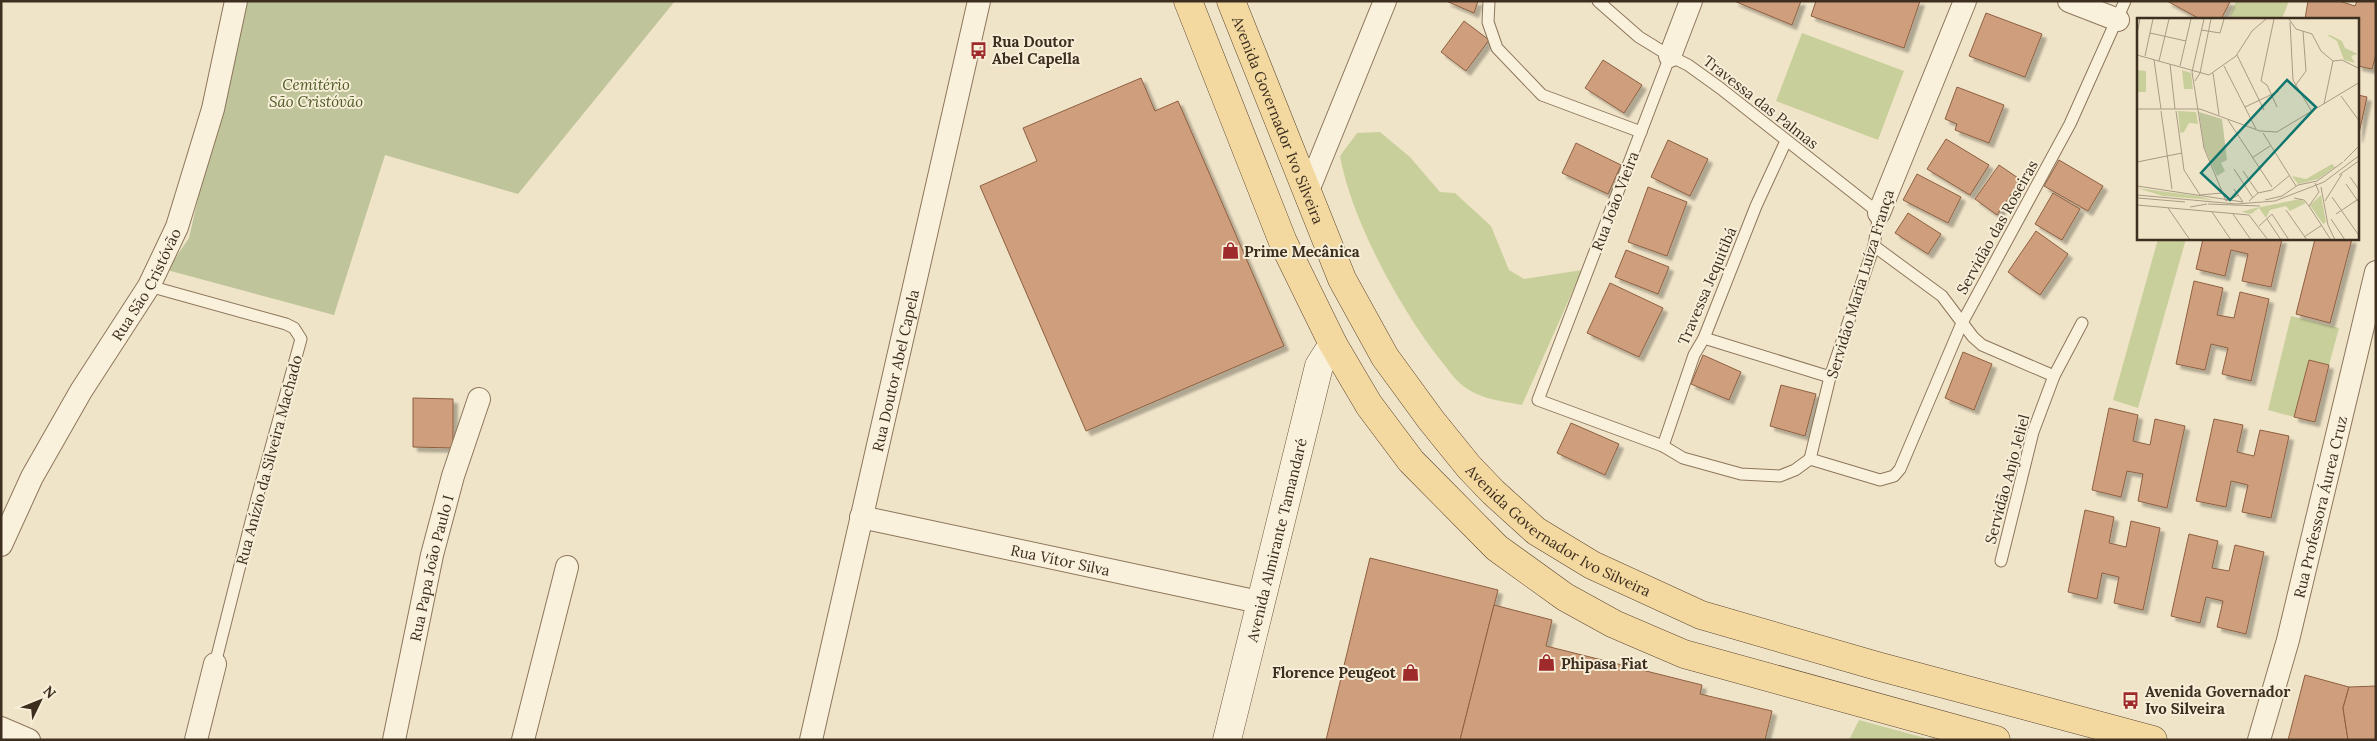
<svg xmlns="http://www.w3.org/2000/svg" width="2377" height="741" font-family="Lora,serif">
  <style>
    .green { fill: #c9cf9b }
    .cemetery { fill: #bfc49a }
    .building { fill: #cf9f7d; stroke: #8d5f41; filter: url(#shadow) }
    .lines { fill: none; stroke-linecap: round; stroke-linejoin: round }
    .service-casing { stroke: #8d765c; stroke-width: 13 }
    .minor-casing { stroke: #8d765c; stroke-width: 24 }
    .secondary-casing { stroke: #6f573f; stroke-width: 29 }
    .primary-casing { stroke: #5b4430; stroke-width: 29 }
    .service { stroke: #faf1dc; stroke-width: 11 }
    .minor { stroke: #faf1dc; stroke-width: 22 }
    .secondary { stroke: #faf1dc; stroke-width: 28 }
    .primary { stroke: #f3d9a0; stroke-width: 28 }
    .labels { text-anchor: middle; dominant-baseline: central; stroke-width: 4; stroke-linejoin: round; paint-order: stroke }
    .poi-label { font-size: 15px; font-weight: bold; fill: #3d2e20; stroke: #f7eed8; text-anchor: start }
    .park-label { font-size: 15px; font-style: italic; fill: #4d5a26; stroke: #f7eed8 }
    .street-label { font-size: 15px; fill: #3d2e20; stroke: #f7eed8 }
    .inset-road { fill: none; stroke: #a89b85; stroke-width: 1 }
    .view { fill: #0f766e; fill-opacity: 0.15; stroke: #0f766e; stroke-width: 2.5 }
    .inset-edge { fill: none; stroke: #3d2e20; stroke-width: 2.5 }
  </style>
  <defs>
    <filter id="shadow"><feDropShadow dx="4.5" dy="4.5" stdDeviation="1" flood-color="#0004"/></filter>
  </defs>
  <rect width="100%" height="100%" fill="#f0e4c8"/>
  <!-- green -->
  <g class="green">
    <polygon points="2236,1 2289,1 2282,19 2229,19"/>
    <polygon points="1802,33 1904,71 1878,140 1776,101"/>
    <path d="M1380 132 1410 157 1440 192 1455 193 1491 226 1509 270 1524 279 1582 270 1522 405C1501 401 1479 399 1462 385 1454 379 1448 369 1442 362 1401 311 1351 219 1340 156L1357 133Z"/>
    <polygon points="2158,239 2186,239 2138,408 2113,400"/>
    <polygon points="2291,316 2339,328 2329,365 2309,360 2294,417 2268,410"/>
    <polygon points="1859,720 1925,738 1925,740 1849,740"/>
  </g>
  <!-- cemetery -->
  <polygon class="cemetery" points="243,1 675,1 518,194 385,155 334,315 167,270 189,238"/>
  <!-- building -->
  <g class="building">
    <polygon points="1446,1 1478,1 1474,13"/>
    <polygon points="1734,1 1801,1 1792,25"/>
    <polygon points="1816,1 1920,1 1904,48 1811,16"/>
    <polygon points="2167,1 2229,1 2230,2 2221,19 2200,19"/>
    <polygon points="2308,1 2339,1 2355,6 2357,1 2376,1 2376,54 2372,69 2358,66 2358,19 2305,19"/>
    <polygon points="1986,13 2042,34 2025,77 1969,56"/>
    <polygon points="1464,21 1489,40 1466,71 1441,52"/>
    <polygon points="1603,60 1642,85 1624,113 1585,88"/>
    <polygon points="1141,78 1155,111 1178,101 1284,346 1086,431 980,186 1037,161 1023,128"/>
    <polygon points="1957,87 2004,105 1989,143 1955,130 1957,124 1945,119"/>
    <polygon points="2358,95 2367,97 2358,138"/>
    <polygon points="1946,139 1989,165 1970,195 1927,169"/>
    <polygon points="1668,140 1708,159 1690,196 1651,177"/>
    <polygon points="1576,143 1621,165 1608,194 1562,173"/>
    <polygon points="2059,160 2103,186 2088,211 2044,186"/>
    <polygon points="1999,165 2021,180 1997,215 1975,199"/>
    <polygon points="1917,174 1961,197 1948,223 1903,200"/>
    <polygon points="1648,187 1687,202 1667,256 1628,242"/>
    <polygon points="2053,193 2080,209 2062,240 2035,224"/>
    <polygon points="1908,213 1941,234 1928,254 1895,233"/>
    <polygon points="2036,231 2068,254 2040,295 2008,272"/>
    <polygon points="2203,239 2282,239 2271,287 2242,281 2248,254 2231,250 2225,276 2196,269"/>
    <polygon points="2315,239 2352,239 2330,323 2296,314"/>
    <polygon points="1626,250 1669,267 1658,294 1615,277"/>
    <polygon points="2194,281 2223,288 2217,315 2234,318 2240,292 2269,299 2251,381 2222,374 2228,348 2211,344 2205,370 2176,364"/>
    <polygon points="1610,283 1663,308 1639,357 1587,333"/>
    <polygon points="1963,352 1992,364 1974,410 1945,398"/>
    <polygon points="1703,355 1741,372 1729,400 1691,384"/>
    <polygon points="2309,360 2329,365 2315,422 2294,417"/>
    <polygon points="1781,385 1816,394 1805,436 1770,426"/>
    <polygon points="413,398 453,399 453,448 413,447"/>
    <polygon points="2109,408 2138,415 2133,441 2150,445 2155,419 2185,426 2167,508 2138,501 2143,474 2127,471 2121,497 2092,490"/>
    <polygon points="2214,419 2243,425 2237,452 2254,456 2260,430 2289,436 2271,518 2242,512 2248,485 2231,481 2226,507 2196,501"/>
    <polygon points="1571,423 1619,444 1605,475 1557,453"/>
    <polygon points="2085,510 2114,517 2109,543 2126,547 2131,521 2160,528 2143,610 2114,603 2119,577 2102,573 2097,599 2068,592"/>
    <polygon points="2189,534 2218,541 2212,568 2229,571 2235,545 2264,552 2246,634 2217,627 2223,601 2206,597 2200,623 2171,616"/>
    <polygon points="1370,558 1498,590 1460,740 1326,740"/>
    <polygon points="1494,605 1552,620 1546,646 1702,685 1700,694 1772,711 1765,740 1460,740"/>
    <polygon points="2305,675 2349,687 2343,708 2348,740 2288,740"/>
    <polygon points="2376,686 2376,740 2348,740 2343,708 2349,687"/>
  </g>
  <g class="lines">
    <defs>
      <g id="service">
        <polyline points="1489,1 1488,22 1497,48 1542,95 1641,132"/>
        <polyline points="1598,1 1639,37 1670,56 1688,65 1720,88 1879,213 1874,246 1830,377 1810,459"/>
        <polyline points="1670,56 1538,400 1663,446 1683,458 1741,474 1780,476 1795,470 1810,459 1880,480 1894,476 1900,469 1962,323 2070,124 2125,1"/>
        <polyline points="1874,246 1942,296 1973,337 1982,345 2054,376"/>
        <polyline points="149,286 286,324 294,328 301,339 257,498 215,664"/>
        <polyline points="1704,338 1830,377"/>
        <polyline points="1663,446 1694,355 1704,338 1756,206 1786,141"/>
        <polyline points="2001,561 2033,432 2054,376 2082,323"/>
      </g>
      <g id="minor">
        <polyline points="2069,1 2118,20"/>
        <polyline points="1670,56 1691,1"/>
        <polyline points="1307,193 1385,1"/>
        <polyline points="1879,213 1965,1"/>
        <path id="s1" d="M861 517 1259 602"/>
        <path id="s2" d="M1 545 32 477 81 391 149 286 177 227 213 109 236 1"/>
        <polyline points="1,728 29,740"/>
        <polyline points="196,740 215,664"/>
        <path id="s3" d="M394 740 432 555 453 476 479 399"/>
        <polyline points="523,740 567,567"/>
        <path id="s4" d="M811 740 979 1"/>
        <path id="s5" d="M2259 740 2288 640 2376 272"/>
      </g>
      <g id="secondary">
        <path id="s6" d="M1227 740 1319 366 1333 344"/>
      </g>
      <g id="primary">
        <polyline points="1188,1 1283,242 1333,344 1369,405 1411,461 1497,548 1565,597 1614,624 1684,654 1996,740"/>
        <path id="s7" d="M1231 1 1342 279 1385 357 1431 420 1469 467 1493 492 1536 531 1592 565 1701 615 1877 666 2153 740"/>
      </g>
    </defs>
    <!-- service casing -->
    <use href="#service" class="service-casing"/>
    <!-- minor casing -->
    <use href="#minor" class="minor-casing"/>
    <!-- secondary casing -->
    <use href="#secondary" class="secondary-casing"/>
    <!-- primary casing -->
    <use href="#primary" class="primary-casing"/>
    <!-- service -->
    <use href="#service" class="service"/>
    <!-- minor -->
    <use href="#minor" class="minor"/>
    <!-- secondary -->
    <use href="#secondary" class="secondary"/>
    <!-- primary -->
    <use href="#primary" class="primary"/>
  </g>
  <!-- icons -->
  <defs>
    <symbol id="bus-bare" viewBox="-9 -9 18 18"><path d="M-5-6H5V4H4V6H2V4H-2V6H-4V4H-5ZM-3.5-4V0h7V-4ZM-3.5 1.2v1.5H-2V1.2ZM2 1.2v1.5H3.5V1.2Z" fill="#9e2a2b" stroke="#f7eed8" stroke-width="2.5" paint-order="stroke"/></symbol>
    <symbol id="shop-bare" viewBox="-9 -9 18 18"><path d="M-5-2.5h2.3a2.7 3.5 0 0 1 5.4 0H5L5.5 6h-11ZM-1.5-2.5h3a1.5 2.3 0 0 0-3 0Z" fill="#9e2a2b" stroke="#f7eed8" stroke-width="2.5" paint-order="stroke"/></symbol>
  </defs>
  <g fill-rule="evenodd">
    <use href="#bus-bare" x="966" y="38" width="25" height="25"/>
    <use href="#shop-bare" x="1218" y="238" width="25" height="25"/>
    <use href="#shop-bare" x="1534" y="650" width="25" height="25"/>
    <use href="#shop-bare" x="1398" y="660" width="25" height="25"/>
    <use href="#bus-bare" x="2118" y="688" width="25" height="25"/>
  </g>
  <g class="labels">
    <!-- poi labels -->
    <g class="poi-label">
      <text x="992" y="41">Rua Doutor<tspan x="992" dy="17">Abel Capella</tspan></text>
      <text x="1244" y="251">Prime Mecânica</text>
      <text x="1561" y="663">Phipasa Fiat</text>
      <text x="1396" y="672" text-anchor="end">Florence Peugeot</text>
      <text x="2145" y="691">Avenida Governador<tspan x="2145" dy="17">Ivo Silveira</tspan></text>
    </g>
    <!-- park labels -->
    <g class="park-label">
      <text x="316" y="84">Cemitério<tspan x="316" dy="17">São Cristóvão</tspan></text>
    </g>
    <!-- street labels -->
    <g class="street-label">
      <text transform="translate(1761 102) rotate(38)">Travessa das Palmas</text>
      <text stroke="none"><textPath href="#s7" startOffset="128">Avenida Governador Ivo Silveira</textPath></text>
      <text transform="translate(1615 201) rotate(-69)">Rua João Vieira</text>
      <text transform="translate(1997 227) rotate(-61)">Servidão das Roseiras</text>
      <text stroke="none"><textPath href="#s2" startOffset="299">Rua São Cristóvão</textPath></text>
      <text transform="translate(1860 284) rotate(-73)">Servidão Maria Luíza França</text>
      <text transform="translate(1707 286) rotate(-67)">Travessa Jequitibá</text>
      <text stroke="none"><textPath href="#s4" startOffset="379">Rua Doutor Abel Capela</textPath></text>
      <text transform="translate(269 460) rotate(-75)">Rua Anízio da Silveira Machado</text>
      <text transform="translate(2007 479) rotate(-75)">Servidão Anjo Jeliel</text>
      <text stroke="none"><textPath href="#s5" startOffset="241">Rua Professora Áurea Cruz</textPath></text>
      <text stroke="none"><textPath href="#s7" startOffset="638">Avenida Governador Ivo Silveira</textPath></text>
      <text stroke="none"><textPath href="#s6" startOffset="206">Avenida Almirante Tamandaré</textPath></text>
      <text stroke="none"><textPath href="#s1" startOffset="204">Rua Vítor Silva</textPath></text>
      <text stroke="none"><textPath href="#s3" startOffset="176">Rua Papa João Paulo I</textPath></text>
    </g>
  </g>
  <!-- overview -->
  <g transform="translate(2137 18)">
    <rect width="222" height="222" fill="#f0e4c8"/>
    <path d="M190 17H193L205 23 208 30 221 36 214 38 218 45 207 42 200 23ZM0 52 9 53V74H0ZM45 52 54 55 56 71H47ZM59 94 61 106 52 105 47 114 43 115 41 93ZM195 146 198 149 181 161 161 166 155 158 169 161ZM0 170 61 178 76 182 26 178ZM184 177 189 204 186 206 173 187ZM163 181 169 185 153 193 149 188 133 192 129 200 122 190 114 196 104 194 114 191Z" fill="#c9cf9b"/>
    <path d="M62 94 85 101 90 142 84 145 88 153 80 158 67 129Z" fill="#bfc49a"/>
    <path class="inset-road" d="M67 1 55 54 67 130 89 183 102 177M137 1 124 63 130 67 140 89M152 1 159 11 175 16 184 33 196 43 205 42 223 51M153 4 156 62 175 94M64 12 83 15 87 1M13 15 49 23M0 16 3 1M0 37 72 57 99 38 115 13 129 1M100 37 127 92M8 38 16 1M17 42 24 91M22 43 32 1M33 46 38 91M43 48 54 1M87 48 119 111M76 55 82 97M58 63 63 55 74 1M158 68 169 53 166 13M204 78 223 104M187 86 196 43M108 89 142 73M0 91H63L123 113 140 114 223 64M24 93 35 171M39 93 47 152 63 177 85 175M91 102 135 169M126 115 159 168M115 140 133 128M207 143 223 127M0 144 45 135M97 151 116 180M106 153 121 175M202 157 223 142M213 159 223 173M178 165 182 174 172 188 194 222M209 166 223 186M0 168 106 184M184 169 191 207 198 222M97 171 106 184M0 177 99 186 138 183 187 164 223 137M195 179 223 219M1 180 48 184M157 180 167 182 172 188M128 182 145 178 161 167 180 163 206 144M112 183 121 175 135 172 153 157M188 183 205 156M71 186 123 188M0 187 112 197 131 222M53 189 70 186M31 190 53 222M149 192 170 222M75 194 94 222M96 196 114 222M199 196 223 180M130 201 144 222M194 201 208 222M122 208 135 196 152 222M167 219 185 207"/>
    <path class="view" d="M150 62 179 89 93 182 64 155Z"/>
    <rect width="222" height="222" class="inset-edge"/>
  </g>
  <!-- border -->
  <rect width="2377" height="741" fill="none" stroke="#3d2e20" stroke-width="5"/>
  <!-- north arrow -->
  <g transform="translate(40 701) rotate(47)" stroke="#f7eed8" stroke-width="4" paint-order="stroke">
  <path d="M0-4L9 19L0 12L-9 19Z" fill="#3d2e20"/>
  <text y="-8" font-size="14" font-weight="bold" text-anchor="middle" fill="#3d2e20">N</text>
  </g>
</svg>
